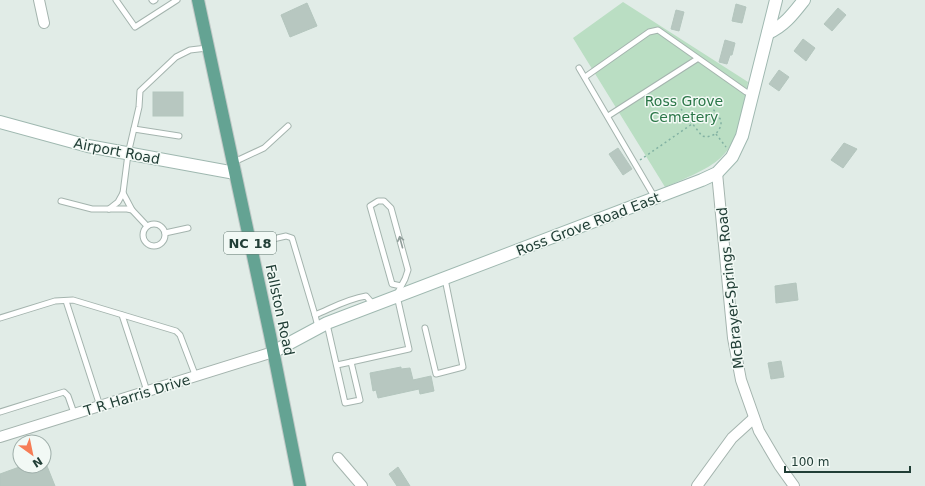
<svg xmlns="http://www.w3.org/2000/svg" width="925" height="486" font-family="'DejaVu Sans',sans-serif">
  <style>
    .green { fill: #badec3 }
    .building { fill: #b7c7c0; stroke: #b4c6be }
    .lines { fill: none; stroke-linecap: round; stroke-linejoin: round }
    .lane-casing { stroke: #a4b4ae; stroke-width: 7 }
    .street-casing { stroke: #a4b4ae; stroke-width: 12 }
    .secondary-casing { stroke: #9fb8b0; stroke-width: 14 }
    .primary-casing { stroke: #c1c9c7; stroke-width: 14 }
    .path { stroke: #81b1a2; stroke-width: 1.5; stroke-dasharray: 2 3; stroke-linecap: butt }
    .lane { stroke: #fff; stroke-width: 5 }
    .street { stroke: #fff; stroke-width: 10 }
    .secondary { stroke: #fff; stroke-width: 12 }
    .primary { stroke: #64a393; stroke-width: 12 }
    .oneway { stroke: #909e9a }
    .labels { text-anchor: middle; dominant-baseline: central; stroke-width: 3; stroke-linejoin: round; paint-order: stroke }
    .shield { fill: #f2f9f5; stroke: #60766f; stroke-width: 1 }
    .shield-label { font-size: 13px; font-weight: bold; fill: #213e36 }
    .park-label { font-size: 14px; fill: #2a7647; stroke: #f2f9f5 }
    .street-label { font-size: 14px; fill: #213e36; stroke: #f2f9f5 }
  </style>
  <rect width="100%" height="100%" fill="#e1ece7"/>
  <!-- green -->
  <path class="green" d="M623 2 748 82C734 153 734 159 665 187L573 38Z"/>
  <!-- building -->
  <g class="building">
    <polygon points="307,3 317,26 290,37 281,15"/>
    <polygon points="736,4 746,7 742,23 732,21"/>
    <polygon points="838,8 846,15 832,31 824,24"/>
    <polygon points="676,10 684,12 679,31 671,29"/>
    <polygon points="803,39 815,48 806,61 794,51"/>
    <polygon points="725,40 735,43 732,55 730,55 727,64 719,62"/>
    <polygon points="779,70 789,77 779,91 769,84"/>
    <rect x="153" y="92" width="30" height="24"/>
    <polygon points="844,143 857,149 843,168 831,160"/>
    <polygon points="618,148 632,169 623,175 609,154"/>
    <polygon points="796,283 798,300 776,303 775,286"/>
    <polygon points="781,361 784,377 771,379 768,363"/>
    <polygon points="401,367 401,369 410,368 413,380 431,376 434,391 420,394 419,389 378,398 376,390 373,391 370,373"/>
    <polygon points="22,466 47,466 55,486 0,486 0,474"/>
    <polygon points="398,467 410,486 397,486 389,474"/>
  </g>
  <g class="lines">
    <defs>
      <g id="lane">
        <polyline points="116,0 135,27 177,0"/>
        <polyline points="152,0 153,1 155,0"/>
        <polyline points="579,68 655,198"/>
        <polyline points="585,77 649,32 658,30 746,92 753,93"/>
        <polyline points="608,116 697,59"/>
        <polyline points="134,129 179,136"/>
        <polyline points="234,162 264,148 288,126"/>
        <polyline points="123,193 132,210"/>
        <polyline points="61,201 92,209 127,209 132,210 147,226"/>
        <polyline points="109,209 118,202 123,193 128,154 139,107 140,91 176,57 190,50 207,48"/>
        <circle cx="154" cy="235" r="11"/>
        <polyline points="165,233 188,228"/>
        <polyline points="251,244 286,236 292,238 315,315"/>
        <polyline points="397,294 405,279 408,270 391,208 384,201 378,201 370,206 392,284 401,286"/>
        <polyline points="66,301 100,406"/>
        <polyline points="122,315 147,391"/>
        <polyline points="0,318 55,301 73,300 176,331 180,335 196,377"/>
        <polyline points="327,324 345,403 360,400 351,362 409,349 397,296"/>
        <path d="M318 327 315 315C332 308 347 299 366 296L373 304"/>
        <polyline points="425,328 436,374 463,367 445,279"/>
        <polyline points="337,365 351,362"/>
        <polyline points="0,412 64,392 68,396 74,413"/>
      </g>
      <g id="street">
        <polyline points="39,0 44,23"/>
        <polyline points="717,173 733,338 741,380 759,431 779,465 794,486"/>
        <polyline points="0,437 273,352"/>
        <polyline points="338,458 362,486"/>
        <polyline points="697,486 732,438 754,418"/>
      </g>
      <g id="secondary">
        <path d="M768 33C784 26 793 14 804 0"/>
        <polyline points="0,122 88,146 235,173"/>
        <polyline points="273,352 327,323 702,180 717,173 732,157 742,136 776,0"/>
      </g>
      <polyline id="primary" points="198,0 270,335 300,486"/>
    </defs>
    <!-- lane casing -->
    <use href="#lane" class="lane-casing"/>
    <!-- street casing -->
    <use href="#street" class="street-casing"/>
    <!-- secondary casing -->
    <use href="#secondary" class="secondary-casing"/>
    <!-- primary casing -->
    <use href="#primary" class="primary-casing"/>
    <!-- path -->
    <g class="path">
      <polyline points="681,109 702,136 707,137 716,134 721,126 721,120 705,98"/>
      <polyline points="716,134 726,147"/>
      <polyline points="640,160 692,124"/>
    </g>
    <!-- lane -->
    <use href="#lane" class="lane"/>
    <!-- street -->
    <use href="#street" class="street"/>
    <!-- secondary -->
    <use href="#secondary" class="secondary"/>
    <!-- primary -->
    <use href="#primary" class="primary"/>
  </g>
  <!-- one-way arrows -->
  <defs><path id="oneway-shaft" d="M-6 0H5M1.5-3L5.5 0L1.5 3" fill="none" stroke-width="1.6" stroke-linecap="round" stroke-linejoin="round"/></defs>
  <use class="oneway" href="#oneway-shaft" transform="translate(401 242) rotate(-105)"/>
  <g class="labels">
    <!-- shield labels -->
    <rect class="shield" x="224" y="232" width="52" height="22" rx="3"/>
    <g class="shield-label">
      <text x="250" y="243">NC 18</text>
    </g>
    <!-- park labels -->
    <g class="park-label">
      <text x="684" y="101">Ross Grove<tspan x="684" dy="16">Cemetery</tspan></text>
    </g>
    <!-- street labels -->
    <g class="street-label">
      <text transform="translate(117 151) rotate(11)">Airport Road</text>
      <text transform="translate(588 224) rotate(-21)">Ross Grove Road East</text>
      <text transform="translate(730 288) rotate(-96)">McBrayer-Springs Road</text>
      <text transform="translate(280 310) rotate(78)">Fallston Road</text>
      <text transform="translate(137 395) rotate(-17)">T R Harris Drive</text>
    </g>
  </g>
  <!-- north arrow -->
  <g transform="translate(32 454) rotate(147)"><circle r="19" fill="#f2f9f5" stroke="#9eaea9"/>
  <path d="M0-3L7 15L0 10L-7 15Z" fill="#f67d56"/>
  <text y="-6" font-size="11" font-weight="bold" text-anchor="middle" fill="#213e36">N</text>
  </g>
  <!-- scale -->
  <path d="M785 466v6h125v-6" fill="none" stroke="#213e36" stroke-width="2"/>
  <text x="791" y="466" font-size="12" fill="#213e36" stroke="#f2f9f5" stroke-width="3" paint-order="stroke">100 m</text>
</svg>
